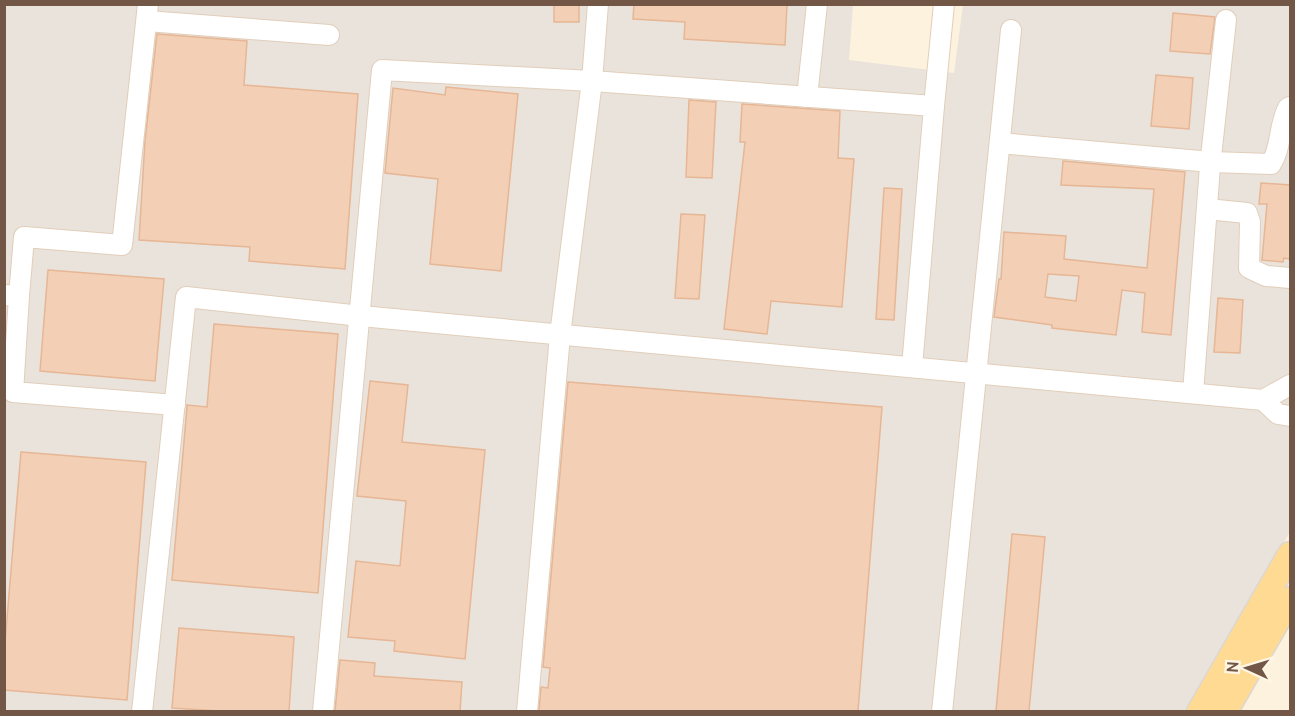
<svg xmlns="http://www.w3.org/2000/svg" width="1295" height="716" font-family="Cabin,sans-serif">
  <style>
    .industrial { fill: #eae3db }
    .building { fill: #f3d0b5; stroke: #e6b695; stroke-width: 1.5; fill-rule: evenodd }
    .lines { fill: none; stroke-linecap: round; stroke-linejoin: round }
    .minor-casing { stroke: #e1ceba; stroke-width: 22 }
    .major-casing { stroke: #ddd7d3; stroke-width: 27 }
    .minor { stroke: #fff; stroke-width: 20 }
    .major { stroke: #ffda93; stroke-width: 24 }
  </style>
  <rect width="100%" height="100%" fill="#fdf2de"/>
  <!-- industrial -->
  <polygon class="industrial" points="4,5 853,5 849,60 954,73 963,5 1290,5 1290,532 1185,711 5,711"/>
  <!-- building -->
  <g class="building">
    <rect x="554" y="4" width="25" height="18"/>
    <polygon points="634,4 787,4 785,45 684,39 685,22 633,19"/>
    <polygon points="1173,13 1215,17 1210,54 1170,51"/>
    <polygon points="157,34 247,41 244,85 358,94 345,269 249,261 250,247 139,240 145,141"/>
    <polygon points="1156,75 1193,78 1189,129 1151,126"/>
    <polygon points="446,87 518,94 501,271 430,264 438,179 385,173 393,88 445,95"/>
    <polygon points="689,100 716,102 712,178 686,177"/>
    <polygon points="742,104 840,111 838,158 854,159 842,307 771,301 767,334 724,329 745,142 740,142"/>
    <path d="M1063 161 1185 172 1171 335 1142 332 1145 293 1122 290 1116 335 1052 328V325L994 317 999 279H1001L1004 232 1066 236 1064 259 1147 268 1154 189 1061 185ZM1048 274 1079 276 1076 301 1045 297Z"/>
    <polygon points="1261,183 1290,185 1290,259 1284,258 1283,262 1262,260 1267,204 1259,204"/>
    <polygon points="884,188 902,189 894,320 876,319"/>
    <polygon points="681,214 705,215 699,299 675,298"/>
    <polygon points="48,270 164,279 155,381 40,371"/>
    <polygon points="1218,298 1243,300 1240,353 1214,352"/>
    <polygon points="214,324 338,334 318,593 172,580 187,407 187,405 207,407"/>
    <polygon points="370,381 408,385 402,442 485,450 465,659 394,651 395,641 348,637 356,561 400,566 406,501 357,496"/>
    <polygon points="568,382 882,407 858,711 539,711 541,687 548,688 550,668 543,667"/>
    <polygon points="21,452 146,462 127,700 4,690 4,654"/>
    <polygon points="1012,534 1045,537 1029,711 996,711"/>
    <polygon points="179,628 294,637 289,711 220,711 172,708"/>
    <polygon points="340,660 375,663 374,676 462,682 460,711 335,711"/>
  </g>
  <g class="lines">
    <defs>
      <g id="minor">
        <polyline points="147,21 329,35"/>
        <polyline points="807,97 817,4"/>
        <polyline points="934,106 944,4"/>
        <path d="M1000 143 1211 162 1271 164C1282 147 1278 127 1288 108L1290 107"/>
        <polyline points="1207,209 1247,213 1250,222 1249,268 1266,276 1290,278"/>
        <polyline points="4,295 19,296 13,392 175,405"/>
        <polyline points="19,296 24,237 122,245 148,4"/>
        <polyline points="1193,393 1210,166 1226,20"/>
        <polyline points="1263,400 1278,414 1290,416"/>
        <polyline points="142,712 186,297 361,316 1263,400 1290,385"/>
        <polyline points="323,712 382,70 592,81 934,106 912,367"/>
        <polyline points="527,712 560,335 592,81 598,4"/>
        <polyline points="942,712 1011,30"/>
      </g>
      <g id="major">
        <polyline points="1199,712 1290,554"/>
        <polyline points="1225,712 1290,599"/>
      </g>
    </defs>
    <!-- minor casing -->
    <use href="#minor" class="minor-casing"/>
    <!-- major casing -->
    <use href="#major" class="major-casing"/>
    <!-- minor -->
    <use href="#minor" class="minor"/>
    <!-- major -->
    <use href="#major" class="major"/>
  </g>
  <!-- border -->
  <rect width="1295" height="716" fill="none" stroke="#735746" stroke-width="12"/>
  <!-- north arrow -->
  <g transform="translate(1247 668) rotate(274)" stroke="#fff6e5" stroke-width="4.5" paint-order="stroke">
  <path d="M0-4.5L10 22L0 15L-10 22Z" fill="#735746"/>
  <text y="-9" font-size="16" font-weight="bold" text-anchor="middle" fill="#735746">N</text>
  </g>
</svg>
